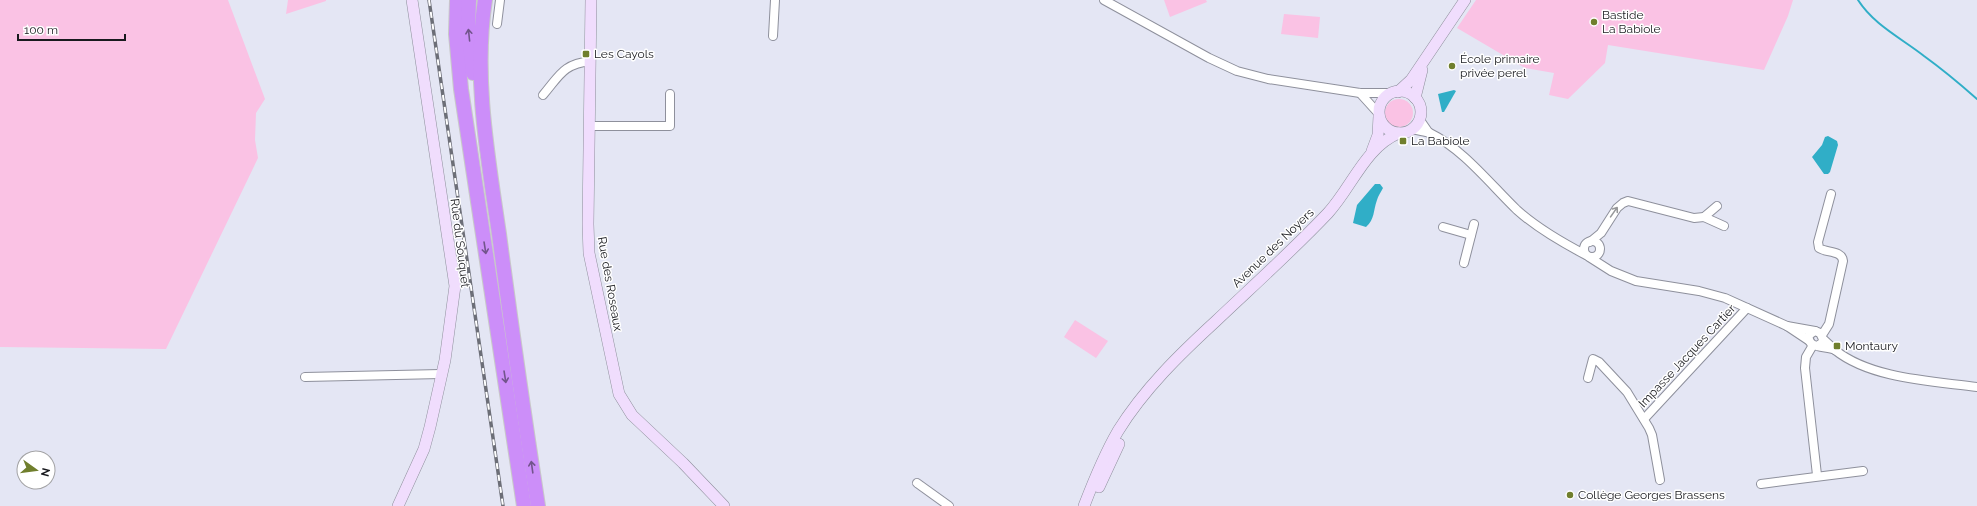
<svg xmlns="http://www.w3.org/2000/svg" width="1977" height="506" font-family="Raleway,sans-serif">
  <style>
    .green { fill: #fac2e4 }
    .water { fill: #30aec7 }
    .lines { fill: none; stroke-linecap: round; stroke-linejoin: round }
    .stream { stroke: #30aec7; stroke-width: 2 }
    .street-casing { stroke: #8e909c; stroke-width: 10 }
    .secondary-casing { stroke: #8e909c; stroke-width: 12 }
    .highway-casing { stroke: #c8c8c9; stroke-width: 16 }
    .street { stroke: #fff; stroke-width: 8 }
    .secondary { stroke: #f0ddfd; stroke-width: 11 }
    .highway { stroke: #cc8ef9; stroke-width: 14 }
    .rail-casing { stroke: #6c6e77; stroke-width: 3.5 }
    .rail { stroke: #fff; stroke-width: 2; stroke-dasharray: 6; stroke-linecap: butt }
    .oneway { stroke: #72548c }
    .oneway2 { stroke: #97989a }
    .poi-dot { fill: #707f2d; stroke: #fff; stroke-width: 1.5 }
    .labels { text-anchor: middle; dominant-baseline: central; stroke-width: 3; stroke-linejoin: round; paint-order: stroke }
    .poi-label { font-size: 12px; fill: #18191e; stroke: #fff; text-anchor: start }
    .street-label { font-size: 12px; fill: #18191e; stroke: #fff }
  </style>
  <rect width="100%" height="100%" fill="#e4e6f4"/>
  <!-- green -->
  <g class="green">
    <polygon points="0,0 228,0 265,99 256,113 255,140 258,158 166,349 0,347"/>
    <polygon points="288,0 326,0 326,1 286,14"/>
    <polygon points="1164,0 1206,0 1207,2 1170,17"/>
    <polygon points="1476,0 1793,0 1788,16 1764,70 1608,45 1605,63 1568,99 1549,95 1554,73 1525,68 1457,28"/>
    <polygon points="1284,14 1320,17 1318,38 1281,34"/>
    <circle cx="1399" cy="113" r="14"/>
    <polygon points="1075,320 1108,341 1096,358 1064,337"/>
  </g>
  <!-- water -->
  <g class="water">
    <polygon points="1454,90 1456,91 1444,112 1442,112 1438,94"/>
    <polygon points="1828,136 1837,141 1838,145 1830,172 1828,174 1824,174 1812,157 1822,145 1825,137"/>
    <path d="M1375 184H1380L1383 188C1381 192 1378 196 1377 200 1373 211 1375 219 1366 227L1353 223 1357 205Z"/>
  </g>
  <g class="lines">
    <!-- stream -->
    <path class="stream" d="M1858 0C1874 25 1901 38 1924 56 1942 69 1960 84 1977 99"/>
    <defs>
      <g id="street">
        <polyline points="1104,0 1209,58 1237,71 1268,79 1360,93 1392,93"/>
        <polyline points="497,24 500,0"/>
        <polyline points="773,36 775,0"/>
        <polyline points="1360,93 1379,114"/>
        <path d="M543 95C560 75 563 64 591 61"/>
        <polyline points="1420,120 1429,133"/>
        <polyline points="590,126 670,126 670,94"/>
        <path d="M1412 129C1418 131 1425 131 1430 133 1463 149 1491 185 1517 210 1537 228 1563 243 1586 255"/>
        <polyline points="1704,217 1724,226"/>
        <polyline points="1443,227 1471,235"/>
        <circle cx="1592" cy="249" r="8"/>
        <polyline points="1590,242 1601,233 1617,208 1623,203 1628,201 1694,218 1704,217 1717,206"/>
        <polyline points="1589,257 1611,271 1636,281 1699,291 1725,298 1787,326"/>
        <polyline points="1464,263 1474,224"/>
        <path d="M1822 335 1829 324 1843 261C1842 250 1826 253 1819 248L1818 242 1831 194"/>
        <polyline points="1808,340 1787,326 1815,331"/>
        <polyline points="1813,345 1806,357 1805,368 1817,475"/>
        <path d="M1817 346 1822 343 1823 339 1820 333 1815 331 1809 335C1806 349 1826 346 1835 350L1823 339"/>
        <path d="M1835 350C1871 379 1933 381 1977 387"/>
        <polyline points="305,377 441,374"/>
        <polyline points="1588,378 1593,359 1599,362 1627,392 1649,428 1652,435 1660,480"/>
        <polyline points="1644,419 1747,308"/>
        <polyline points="917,483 949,506"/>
        <polyline points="1761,484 1863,471"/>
      </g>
      <g id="secondary">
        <polyline points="591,0 588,224 589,253 619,394 632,415 683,463 724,506"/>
        <circle cx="1400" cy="112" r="21"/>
        <polyline points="1398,92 1411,80 1465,0"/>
        <polyline points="1415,98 1422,70"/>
        <polyline points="1372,151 1378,135 1379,116"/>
        <polyline points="1099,487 1119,444"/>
        <polyline points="398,506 424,449 430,427 445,360 455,286 412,0"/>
        <path d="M1084 506C1094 480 1104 455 1118 431 1144 389 1180 354 1216 321 1254 285 1292 251 1328 213 1352 187 1365 147 1399 133"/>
      </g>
      <g id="highway">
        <polyline points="457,0 456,34 461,89 524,506"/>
        <polyline points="469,0 468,28 473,73"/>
        <path d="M485 0C473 77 488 158 499 234 511 325 524 415 538 506"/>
      </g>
    </defs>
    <!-- street casing -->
    <use href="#street" class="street-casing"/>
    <!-- secondary casing -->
    <use href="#secondary" class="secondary-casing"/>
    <!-- highway casing -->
    <use href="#highway" class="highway-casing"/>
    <!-- street -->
    <use href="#street" class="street"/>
    <!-- secondary -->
    <use href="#secondary" class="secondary"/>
    <!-- highway -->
    <use href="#highway" class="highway"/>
    <defs>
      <polyline id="rail" points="429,0 503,506"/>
    </defs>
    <!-- rail casing -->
    <use href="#rail" class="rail-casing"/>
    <!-- rail -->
    <use href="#rail" class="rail"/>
  </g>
  <!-- one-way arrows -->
  <defs><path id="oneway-shaft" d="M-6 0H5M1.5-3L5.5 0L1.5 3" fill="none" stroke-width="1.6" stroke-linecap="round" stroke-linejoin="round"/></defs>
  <g class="oneway">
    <use href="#oneway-shaft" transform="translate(469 35) rotate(-96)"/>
    <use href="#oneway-shaft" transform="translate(485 248) rotate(81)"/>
    <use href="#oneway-shaft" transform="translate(505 377) rotate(81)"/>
    <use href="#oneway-shaft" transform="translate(532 467) rotate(-98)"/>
  </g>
  <use class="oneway2" href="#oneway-shaft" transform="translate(1614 212) rotate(-55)"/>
  <!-- markers -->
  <g class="poi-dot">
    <circle cx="1594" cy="22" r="4"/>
    <rect x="582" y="50" width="8" height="8" rx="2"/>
    <circle cx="1452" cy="66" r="4"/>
    <rect x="1399" y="137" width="8" height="8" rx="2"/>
    <rect x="1833" y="342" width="8" height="8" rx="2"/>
    <circle cx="1570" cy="495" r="4"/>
  </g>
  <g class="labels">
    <!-- poi labels -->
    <g class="poi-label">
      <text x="1602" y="15">Bastide<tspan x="1602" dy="14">La Babiole</tspan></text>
      <text x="594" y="54">Les Cayols</text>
      <text x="1460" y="59">École primaire<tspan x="1460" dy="14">privée perel</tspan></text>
      <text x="1411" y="141">La Babiole</text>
      <text x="1845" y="346">Montaury</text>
      <text x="1578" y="495">Collège Georges Brassens</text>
    </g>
    <!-- street labels -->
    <g class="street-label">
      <text transform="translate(460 243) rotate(83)">Rue du Souquet</text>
      <text transform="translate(1273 248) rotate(-44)">Avenue des Noyers</text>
      <text transform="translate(610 284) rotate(80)">Rue des Roseaux</text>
      <text transform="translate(1687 356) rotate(-47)">Impasse Jacques Cartier</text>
    </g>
  </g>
  <!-- north arrow -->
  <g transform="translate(36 470) rotate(104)"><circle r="19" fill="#ffffff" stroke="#a3a3a5"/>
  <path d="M0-3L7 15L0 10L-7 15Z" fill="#707f2d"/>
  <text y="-6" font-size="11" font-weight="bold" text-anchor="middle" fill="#18191e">N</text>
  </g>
  <!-- scale -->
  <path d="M18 34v6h107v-6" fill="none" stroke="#18191e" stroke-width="2"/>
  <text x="24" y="34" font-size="12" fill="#18191e" stroke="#ffffff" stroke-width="3" paint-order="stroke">100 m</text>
</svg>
